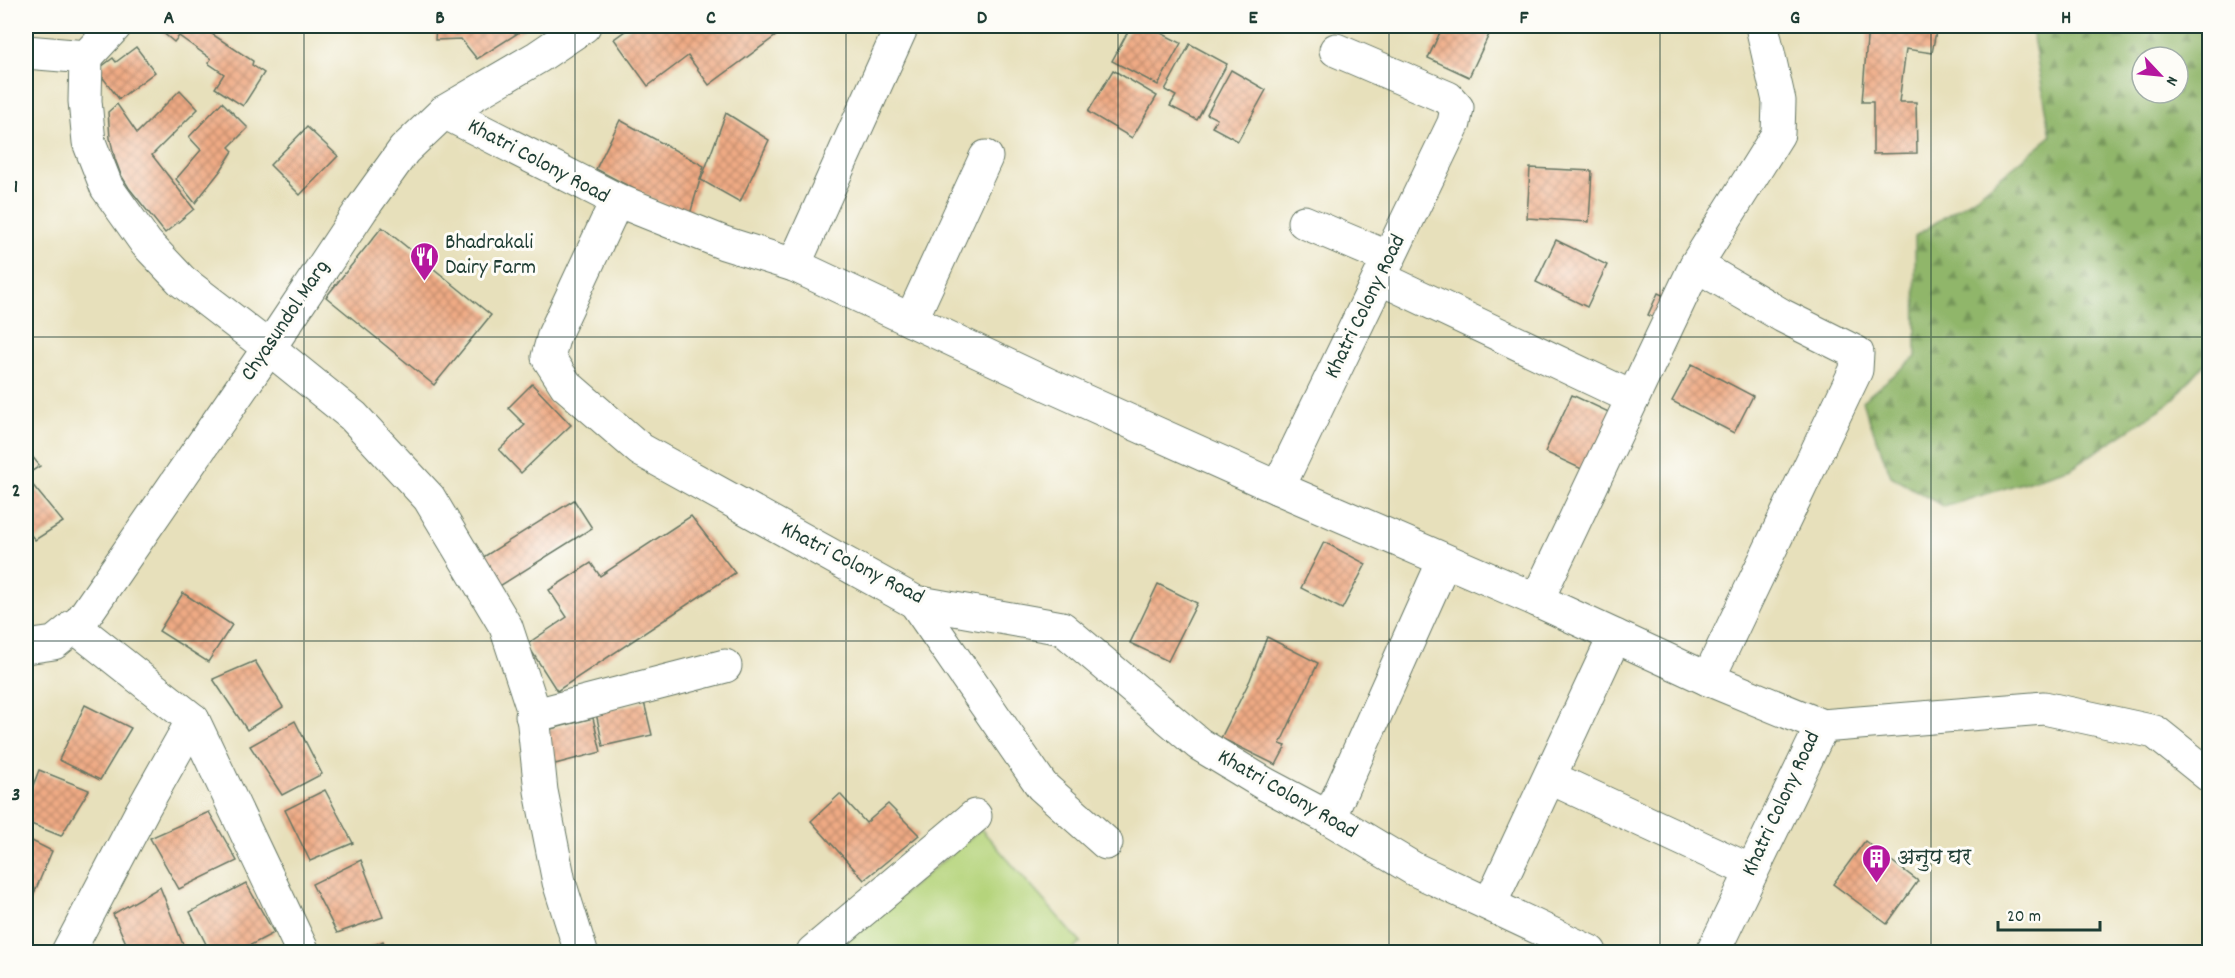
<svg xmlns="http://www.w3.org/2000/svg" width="2235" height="978" font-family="Dekko,'Playpen Sans Deva',sans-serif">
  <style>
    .grass { fill: #b5d47b; stroke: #6a8858; stroke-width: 1.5 }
    .forest { fill: url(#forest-firs); stroke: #587a50; stroke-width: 1.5; fill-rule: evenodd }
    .building { fill: url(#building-cross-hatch) }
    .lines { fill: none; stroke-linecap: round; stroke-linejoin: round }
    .minor-casing { stroke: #657663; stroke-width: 35 }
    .minor { stroke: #fff; stroke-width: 33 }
    .grid { fill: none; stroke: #1f3d34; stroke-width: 1.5; stroke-opacity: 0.55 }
    .labels { text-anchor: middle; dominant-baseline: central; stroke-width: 6; stroke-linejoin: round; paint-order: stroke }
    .street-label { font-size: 22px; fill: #1f3d34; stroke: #fdfcf7 }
    .poi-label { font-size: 22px; fill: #1f3d34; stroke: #fdfcf7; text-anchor: start }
    .neatline { fill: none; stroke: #1f3d34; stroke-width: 2 }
    .grid-label { font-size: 20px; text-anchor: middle; font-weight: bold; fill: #1f3d34 }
  </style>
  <defs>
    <pattern id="forest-firs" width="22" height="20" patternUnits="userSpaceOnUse" patternTransform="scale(1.5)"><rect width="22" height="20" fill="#90b66b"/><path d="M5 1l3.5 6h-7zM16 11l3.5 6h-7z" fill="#759559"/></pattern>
    <pattern id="building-cross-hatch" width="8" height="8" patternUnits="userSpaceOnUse" patternTransform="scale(1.5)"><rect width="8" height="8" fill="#efaa84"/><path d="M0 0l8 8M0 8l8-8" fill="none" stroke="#c18c6d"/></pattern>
  </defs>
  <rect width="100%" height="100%" fill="#fdfcf7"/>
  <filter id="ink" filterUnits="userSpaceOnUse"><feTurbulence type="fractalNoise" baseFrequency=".0167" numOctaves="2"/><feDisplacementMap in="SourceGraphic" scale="12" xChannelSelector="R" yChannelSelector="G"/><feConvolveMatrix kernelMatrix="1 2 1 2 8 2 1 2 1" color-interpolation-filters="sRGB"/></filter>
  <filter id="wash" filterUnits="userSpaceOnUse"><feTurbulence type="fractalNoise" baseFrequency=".008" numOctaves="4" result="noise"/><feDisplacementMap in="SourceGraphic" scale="24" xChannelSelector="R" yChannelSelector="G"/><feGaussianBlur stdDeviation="1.35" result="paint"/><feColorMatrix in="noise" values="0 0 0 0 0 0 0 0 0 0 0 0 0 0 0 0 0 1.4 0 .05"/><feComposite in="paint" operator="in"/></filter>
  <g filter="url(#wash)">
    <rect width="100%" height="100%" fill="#e7e0bb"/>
    <!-- grass -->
    <polygon class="grass" points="981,829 1081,943 1070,952 834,952"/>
    <!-- forest -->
    <path class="forest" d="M2031 26H2209V359L2170 403 2071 468 1944 507 1891 476 1862 401 1916 357 1915 236 1977 196 2051 136ZM2142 57H2178V93H2142Z"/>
    <g id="blocks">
      <!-- building -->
      <g class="building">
        <polygon points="155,26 200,26 253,61 252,65 264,73 243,106 215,88 224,74 208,63 211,59 179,36 174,42"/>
        <polygon points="436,26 529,26 477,59 461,39 435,40"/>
        <polygon points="632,26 787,26 788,27 709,85 688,56 648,86 614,39"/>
        <polygon points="1131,26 1147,26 1181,43 1158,85 1112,61"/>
        <polygon points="1443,26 1493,26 1469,77 1428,58"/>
        <polygon points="1868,26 1937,26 1932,53 1906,49 1905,57 1899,102 1916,102 1917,153 1873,154 1873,102 1862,102"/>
        <polygon points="1190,44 1227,64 1197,120 1170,106 1176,96 1165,90"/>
        <polygon points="136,47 155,72 119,99 97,70 113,58 116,62"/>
        <polygon points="1113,70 1157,96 1132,138 1088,112"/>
        <polygon points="1231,70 1266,90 1238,141 1212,127 1217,119 1207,114"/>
        <polygon points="180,90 198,109 152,155 194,209 165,233 129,188 121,175 115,159 110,138 108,112 117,104 137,133"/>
        <polygon points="222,102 248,128 229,147 233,151 221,170 195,203 176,179 201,150 189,137"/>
        <polygon points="726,113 769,140 740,202 701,180"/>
        <polygon points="620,120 704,166 689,218 596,169"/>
        <polygon points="307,127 338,156 300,195 270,165"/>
        <polygon points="1530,168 1592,171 1589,222 1527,218"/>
        <polygon points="382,227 491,315 434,385 326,297"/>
        <polygon points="1556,240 1607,265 1587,307 1536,282"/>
        <polygon points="1658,293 1673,300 1662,322 1648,315"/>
        <polygon points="1692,364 1753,396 1734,433 1672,401"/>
        <polygon points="532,384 571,425 521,473 499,450 525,425 508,408"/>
        <polygon points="1572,395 1613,414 1586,471 1545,452"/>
        <polygon points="26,449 40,466 26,475"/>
        <polygon points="26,477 63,522 35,540 26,529"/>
        <polygon points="574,500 592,528 495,589 477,561"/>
        <polygon points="691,516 735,573 557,691 527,644 567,617 549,590 591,563 600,576"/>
        <polygon points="1324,542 1366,564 1342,609 1301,588"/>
        <polygon points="1158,584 1197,603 1168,661 1130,643"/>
        <polygon points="183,593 232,625 208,662 159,631"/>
        <polygon points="1267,637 1318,663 1280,744 1286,746 1276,765 1221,738 1250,680"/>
        <polygon points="255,661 283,707 247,730 213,679"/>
        <polygon points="644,702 652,735 603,746 596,713"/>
        <polygon points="85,705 131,728 100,780 59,760"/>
        <polygon points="593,718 601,752 555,764 547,730"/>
        <polygon points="295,721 322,774 282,795 250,746"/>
        <polygon points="39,770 89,790 61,836 26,822 26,804"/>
        <polygon points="325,790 353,843 310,861 285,810"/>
        <polygon points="840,794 866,823 888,804 919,835 864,880 811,821"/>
        <polygon points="209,812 237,861 179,889 150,838"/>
        <polygon points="26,838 52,851 30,903 26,901"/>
        <polygon points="1865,841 1918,881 1887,924 1833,884"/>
        <polygon points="361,860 383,917 337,933 312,884"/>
        <polygon points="246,883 274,933 237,952 210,952 190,912"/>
        <polygon points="160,887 186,952 130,952 113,914"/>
        <polygon points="383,941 387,952 360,952"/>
      </g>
    </g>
  </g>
  <g filter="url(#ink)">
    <use href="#blocks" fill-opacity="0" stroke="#657663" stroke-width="1.5"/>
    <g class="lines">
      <defs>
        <g id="minor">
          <polyline points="26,52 86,57 85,101 89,142 107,188 146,243 182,281 269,348 353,416 429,498 506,627 532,706 541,791 559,882 581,952"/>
          <polyline points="86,57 115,26"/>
          <polyline points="444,112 617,200 724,243 794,265 1051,386 1278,488 1537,600 1708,679 1822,726 2044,708 2155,732 2210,776"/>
          <polyline points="617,200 554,335 548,357 566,385 641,450 915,602 1062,628 1199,744 1265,784 1329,818 1414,869 1590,952"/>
          <polyline points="1304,222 1389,258"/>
          <polyline points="794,265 902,26"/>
          <polyline points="1696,265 1783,316 1857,353 1856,370 1708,679"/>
          <polyline points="1380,278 1633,398"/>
          <polyline points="911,320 986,157"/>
          <polyline points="1278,488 1454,123 1457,108 1448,98 1336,50"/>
          <polyline points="1537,600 1696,265 1778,134 1779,101 1762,26"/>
          <polyline points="915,602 1042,786 1106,843"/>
          <polyline points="74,626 193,720 303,952"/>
          <polyline points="26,647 54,643 81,621 269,348 361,210 404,150 444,112 538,57 584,26"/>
          <polyline points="532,716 725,666"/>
          <polyline points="1551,778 1751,871"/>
          <polyline points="1329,818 1444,561"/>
          <polyline points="1490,904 1615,636"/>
          <polyline points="68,952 143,809 193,720"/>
          <polyline points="813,952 975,816"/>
          <polyline points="1713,952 1822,726"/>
        </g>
      </defs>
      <!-- minor casing -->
      <use href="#minor" class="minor-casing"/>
      <!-- minor -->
      <use href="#minor" class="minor"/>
    </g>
  </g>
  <!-- grid -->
  <path class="grid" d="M304 26V952M575 26V952M846 26V952M1118 26V952M1389 26V952M1660 26V952M1931 26V952M26 337H2210M26 641H2210"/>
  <!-- icons -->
  <defs>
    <symbol id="restaurant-pin" viewBox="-11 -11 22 30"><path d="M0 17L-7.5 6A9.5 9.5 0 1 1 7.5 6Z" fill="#b5179e" stroke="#fdfcf7"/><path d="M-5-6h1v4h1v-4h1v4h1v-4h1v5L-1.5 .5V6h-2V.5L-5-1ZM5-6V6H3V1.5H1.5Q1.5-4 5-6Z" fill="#fff"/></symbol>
    <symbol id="building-pin" viewBox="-11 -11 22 30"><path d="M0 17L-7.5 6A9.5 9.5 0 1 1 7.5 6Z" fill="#b5179e" stroke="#fdfcf7"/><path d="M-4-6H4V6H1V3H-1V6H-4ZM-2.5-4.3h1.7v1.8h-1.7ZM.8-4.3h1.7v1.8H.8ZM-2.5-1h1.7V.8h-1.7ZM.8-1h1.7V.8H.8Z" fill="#fff"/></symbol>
  </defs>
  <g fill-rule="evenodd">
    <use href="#restaurant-pin" x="408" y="240" width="33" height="45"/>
    <use href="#building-pin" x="1860" y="842" width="33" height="45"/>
  </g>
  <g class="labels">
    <!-- street labels -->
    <g class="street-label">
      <text transform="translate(538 162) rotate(28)">Khatri Colony Road</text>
      <text transform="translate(1366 307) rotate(-64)">Khatri Colony Road</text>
      <text transform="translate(286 321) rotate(-56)">Chyasundol Marg</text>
      <text transform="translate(852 564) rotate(27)">Khatri Colony Road</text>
      <text transform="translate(1287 795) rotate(30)">Khatri Colony Road</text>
      <text transform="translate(1782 804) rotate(-65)">Khatri Colony Road</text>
    </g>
    <!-- poi labels -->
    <g class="poi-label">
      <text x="445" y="243">Bhadrakali<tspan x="445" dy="25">Dairy Farm</tspan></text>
      <text x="1897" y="858">अनुप घर</text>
    </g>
  </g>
  <!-- margin -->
  <rect width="2235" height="978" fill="none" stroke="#fdfcf7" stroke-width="66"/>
  <!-- north arrow -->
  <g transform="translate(2160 75) rotate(116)"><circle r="28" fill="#fdfcf7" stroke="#a4b0a9" stroke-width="1.5"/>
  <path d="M0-4.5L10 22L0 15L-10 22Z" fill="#b5179e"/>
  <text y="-9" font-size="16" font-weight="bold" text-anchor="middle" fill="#1f3d34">N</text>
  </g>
  <!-- scale -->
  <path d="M1998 921v9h102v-9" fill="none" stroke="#1f3d34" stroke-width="3"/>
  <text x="2007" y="921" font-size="18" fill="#1f3d34" stroke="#fdfcf7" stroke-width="4.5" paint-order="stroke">20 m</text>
  <rect x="33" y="33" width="2169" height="912" class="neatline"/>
  <g class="grid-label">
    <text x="169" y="23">A</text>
    <text x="440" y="23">B</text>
    <text x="711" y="23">C</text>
    <text x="982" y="23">D</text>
    <text x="1253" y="23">E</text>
    <text x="1524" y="23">F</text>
    <text x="1795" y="23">G</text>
    <text x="2066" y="23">H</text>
    <text x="16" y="192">1</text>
    <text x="16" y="496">2</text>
    <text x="16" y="800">3</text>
  </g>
</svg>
